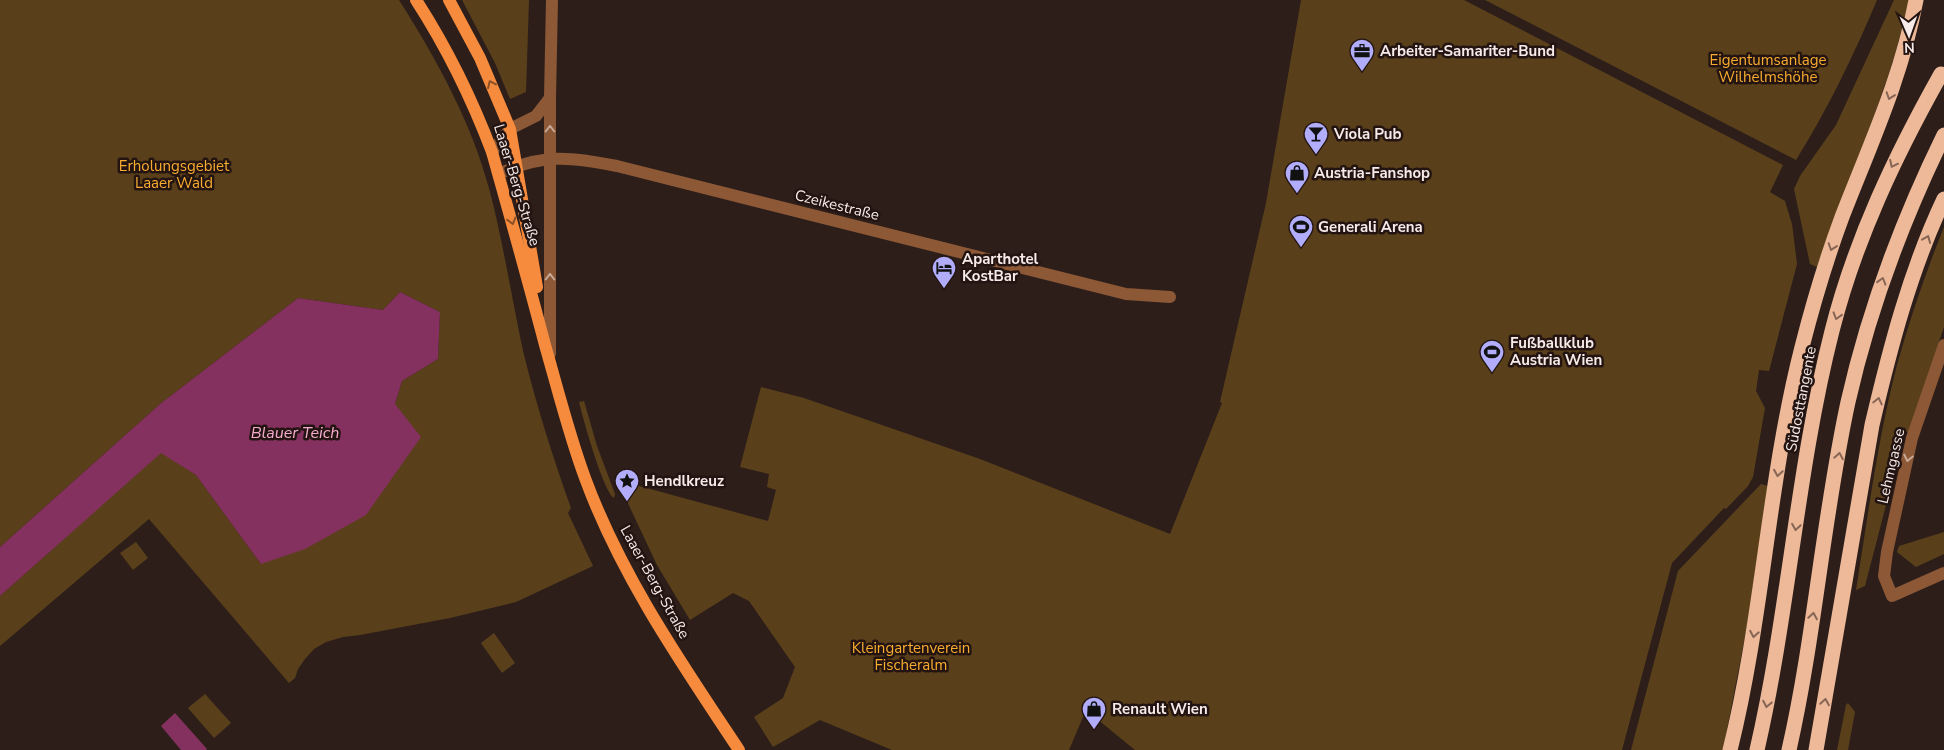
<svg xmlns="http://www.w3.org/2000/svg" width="1944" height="750" font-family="'Nunito Sans',sans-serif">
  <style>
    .green { fill: #5a401a }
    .water { fill: #85315f }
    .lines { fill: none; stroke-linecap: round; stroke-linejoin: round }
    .minor { stroke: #8c5836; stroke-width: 12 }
    .major { stroke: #f68b3d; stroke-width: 12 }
    .highway { stroke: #edb999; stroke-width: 15 }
    .oneway { stroke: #8c5027 }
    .oneway2 { stroke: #865 }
    .oneway3 { stroke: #c6a998 }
    .labels { text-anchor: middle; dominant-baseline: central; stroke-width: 5; stroke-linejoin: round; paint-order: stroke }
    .poi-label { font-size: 15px; font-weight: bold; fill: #f6ebe8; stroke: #231411; text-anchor: start }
    .park-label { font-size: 15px; fill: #f9ad30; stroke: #231411 }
    .street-label { font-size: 15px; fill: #f6ebe8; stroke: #231411 }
    .water-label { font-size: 16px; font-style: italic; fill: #f6aed0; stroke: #231411 }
  </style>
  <rect width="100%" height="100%" fill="#2d1e1a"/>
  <!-- green -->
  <g class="green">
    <path d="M0 0H399C437 60 472 123 490 192 504 246 512 301 524 355 537 407 553 458 571 508L568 513 593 566 516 602 450 618 360 635 343 637 326 642 314 649 305 659 298 669 295 678 289 683 149 519 0 646V596L161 452 196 475 261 564 395 404 402 381 438 359 440 312 400 292 383 310 298 298 160 404 0 547Z"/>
    <polygon points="462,0 529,0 526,92 510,99 495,63"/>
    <polygon points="1301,0 1464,0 1783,165 1770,192 1785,201 1792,224 1797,264 1769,371 1759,370 1756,391 1765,408 1753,477 1748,486 1726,509 1724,508 1672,563 1622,750 1135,750 1086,710 1069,750 892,750 820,720 773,747 754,717 783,698 795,667 749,601 733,593 690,620 657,565 617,480 768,521 776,490 767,487 769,474 740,467 761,387 804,398 980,459 1170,534 1222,403 1220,402 1266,203"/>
    <path d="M1485 0H1877C1854 55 1827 110 1796 160Z"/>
    <path d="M1894 0H1909C1889 92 1848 177 1817 267L1810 264 1794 189 1800 176 1836 125Z"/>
    <path d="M1944 227V327L1908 432H1905L1865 586 1856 590C1868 515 1878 438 1897 365 1910 318 1926 272 1944 227Z"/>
    <path d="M584 401 597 446 615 494 614 498C603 491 583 418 579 402Z"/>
    <polygon points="1761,484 1768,486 1747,626 1723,750 1631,750 1678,571"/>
    <polygon points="1944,532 1944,554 1916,567 1897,552 1899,546"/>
    <polygon points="136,542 148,558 133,570 120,553"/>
    <polygon points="494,633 515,663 502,673 481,643"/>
    <polygon points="205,694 231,723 214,738 188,708"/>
    <polygon points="1848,703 1855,712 1848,750 1837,750 1846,705"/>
  </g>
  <!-- water -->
  <g class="water">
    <polygon points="400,292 440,312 438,359 402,381 395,404 421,437 366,515 305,549 261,564 196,475 161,453 0,596 0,547 160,404 298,298 383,310"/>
    <polygon points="175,713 207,749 206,750 181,750 161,726"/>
  </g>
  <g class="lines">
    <!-- minor -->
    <g class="minor">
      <polyline points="492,152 510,129 536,116 550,98"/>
      <path d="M499 174C542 153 572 157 617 166L1126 294 1170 297"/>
      <polyline points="1944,345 1912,438 1887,552 1884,576 1892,596 1944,573"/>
      <polyline points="550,354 550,98 552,0"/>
    </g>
    <!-- major -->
    <g class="major">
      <path d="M416 0C447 48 472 99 492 152 510 216 528 280 545 345 558 390 569 435 585 478 621 576 682 664 739 750"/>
      <polyline points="449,0 480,58 510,129 537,287"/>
    </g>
    <!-- highway -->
    <g class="highway">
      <path d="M1730 750C1763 618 1768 480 1802 347 1813 304 1826 260 1842 217 1870 145 1902 76 1916 0"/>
      <path d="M1757 750C1789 611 1797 468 1832 331 1855 240 1895 156 1941 74"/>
      <path d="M1789 750C1815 635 1823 517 1848 402 1869 309 1902 221 1944 135"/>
      <path d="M1816 750 1872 425C1890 348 1910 271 1944 199"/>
    </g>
  </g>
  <!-- one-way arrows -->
  <defs><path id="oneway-chevron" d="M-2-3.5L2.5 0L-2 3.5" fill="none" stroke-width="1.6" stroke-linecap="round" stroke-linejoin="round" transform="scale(1.25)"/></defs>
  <g class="oneway">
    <use href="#oneway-chevron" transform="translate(491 84) rotate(-115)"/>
    <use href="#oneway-chevron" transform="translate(512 221) rotate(75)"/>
  </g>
  <g class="oneway2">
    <use href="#oneway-chevron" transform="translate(1890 96) rotate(109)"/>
    <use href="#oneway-chevron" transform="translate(1893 164) rotate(116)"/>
    <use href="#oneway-chevron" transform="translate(1927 239) rotate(-68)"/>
    <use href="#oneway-chevron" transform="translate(1832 247) rotate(109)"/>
    <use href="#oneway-chevron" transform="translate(1882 281) rotate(-73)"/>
    <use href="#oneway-chevron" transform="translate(1837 316) rotate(107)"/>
    <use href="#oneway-chevron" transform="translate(1878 401) rotate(-77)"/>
    <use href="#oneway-chevron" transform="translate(1839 456) rotate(-80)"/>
    <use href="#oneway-chevron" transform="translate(1778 473) rotate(99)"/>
    <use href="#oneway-chevron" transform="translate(1796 527) rotate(99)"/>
    <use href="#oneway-chevron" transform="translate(1813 616) rotate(-81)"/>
    <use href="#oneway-chevron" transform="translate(1754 634) rotate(100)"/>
    <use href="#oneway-chevron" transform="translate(1825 702) rotate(-81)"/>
    <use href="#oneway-chevron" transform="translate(1767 704) rotate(101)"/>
  </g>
  <g class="oneway3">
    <use href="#oneway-chevron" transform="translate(550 129) rotate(-90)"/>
    <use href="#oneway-chevron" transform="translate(550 277) rotate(-90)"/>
    <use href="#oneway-chevron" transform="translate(1908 458) rotate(102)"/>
  </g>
  <!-- icons -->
  <defs>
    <symbol id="office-pin" viewBox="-11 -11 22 30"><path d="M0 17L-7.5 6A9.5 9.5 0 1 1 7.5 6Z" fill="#b1adfa" stroke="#231411"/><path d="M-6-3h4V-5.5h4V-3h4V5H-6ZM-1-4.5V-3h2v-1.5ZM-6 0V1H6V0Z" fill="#111"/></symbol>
    <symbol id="bar-pin" viewBox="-11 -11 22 30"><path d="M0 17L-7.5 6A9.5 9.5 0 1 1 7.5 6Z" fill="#b1adfa" stroke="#231411"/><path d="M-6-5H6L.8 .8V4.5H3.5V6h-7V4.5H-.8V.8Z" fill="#111"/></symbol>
    <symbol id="shop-pin" viewBox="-11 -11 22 30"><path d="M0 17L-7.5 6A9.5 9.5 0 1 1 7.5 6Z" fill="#b1adfa" stroke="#231411"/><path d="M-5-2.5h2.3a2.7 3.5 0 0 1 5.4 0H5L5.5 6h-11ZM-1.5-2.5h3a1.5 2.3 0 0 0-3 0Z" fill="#111"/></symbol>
    <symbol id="stadium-pin" viewBox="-11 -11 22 30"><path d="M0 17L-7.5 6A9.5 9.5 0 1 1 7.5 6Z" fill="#b1adfa" stroke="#231411"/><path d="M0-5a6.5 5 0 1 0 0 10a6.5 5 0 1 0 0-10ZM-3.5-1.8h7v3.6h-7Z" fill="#111"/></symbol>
    <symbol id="hotel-pin" viewBox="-11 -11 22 30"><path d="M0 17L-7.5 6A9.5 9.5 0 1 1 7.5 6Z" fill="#b1adfa" stroke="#231411"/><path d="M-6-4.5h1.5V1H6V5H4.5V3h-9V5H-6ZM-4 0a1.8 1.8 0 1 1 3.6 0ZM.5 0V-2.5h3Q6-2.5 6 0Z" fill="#111"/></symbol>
    <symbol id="sight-pin" viewBox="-11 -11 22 30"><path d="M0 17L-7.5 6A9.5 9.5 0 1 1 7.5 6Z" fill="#b1adfa" stroke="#231411"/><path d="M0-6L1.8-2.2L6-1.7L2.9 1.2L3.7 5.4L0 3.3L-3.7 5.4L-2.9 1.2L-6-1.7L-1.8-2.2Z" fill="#111"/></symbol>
  </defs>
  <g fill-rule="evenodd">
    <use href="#office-pin" x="1348" y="37" width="28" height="38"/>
    <use href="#bar-pin" x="1302" y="120" width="28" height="38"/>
    <use href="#shop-pin" x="1283" y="159" width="28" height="38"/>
    <use href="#stadium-pin" x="1287" y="213" width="28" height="38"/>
    <use href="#hotel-pin" x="930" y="254" width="28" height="38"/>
    <use href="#stadium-pin" x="1478" y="338" width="28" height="38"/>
    <use href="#sight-pin" x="613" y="467" width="28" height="38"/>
    <use href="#shop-pin" x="1080" y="695" width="28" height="38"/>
  </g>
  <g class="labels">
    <!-- poi labels -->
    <g class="poi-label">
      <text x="1380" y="51">Arbeiter-Samariter-Bund</text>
      <text x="1334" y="134">Viola Pub</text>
      <text x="1314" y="173">Austria-Fanshop</text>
      <text x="1318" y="227">Generali Arena</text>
      <text x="962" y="259">Aparthotel<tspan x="962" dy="17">KostBar</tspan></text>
      <text x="1510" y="343">Fußballklub<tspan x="1510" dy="17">Austria Wien</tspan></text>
      <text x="644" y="481">Hendlkreuz</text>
      <text x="1112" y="709">Renault Wien</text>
    </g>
    <!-- park labels -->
    <g class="park-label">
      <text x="1768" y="60">Eigentumsanlage<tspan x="1768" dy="17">Wilhelmshöhe</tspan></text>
      <text x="174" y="166">Erholungsgebiet<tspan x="174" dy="17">Laaer Wald</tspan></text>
      <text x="911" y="648">Kleingartenverein<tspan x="911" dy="17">Fischeralm</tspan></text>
    </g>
    <!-- street labels -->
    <g class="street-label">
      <text transform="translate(517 185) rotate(73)">Laaer-Berg-Straße</text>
      <text transform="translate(837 205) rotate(14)">Czeikestraße</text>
      <text transform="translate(1801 399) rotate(-79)">Südosttangente</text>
      <text transform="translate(1891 466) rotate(-77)">Lehmgasse</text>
      <text transform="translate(655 582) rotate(61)">Laaer-Berg-Straße</text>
    </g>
    <!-- water labels -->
    <g class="water-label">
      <text x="295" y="433">Blauer Teich</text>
    </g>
  </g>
  <!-- north arrow -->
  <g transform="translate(1909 35) rotate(178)" stroke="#231411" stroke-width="4" paint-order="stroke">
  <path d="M0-4L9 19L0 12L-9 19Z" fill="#f6ebe8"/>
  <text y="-8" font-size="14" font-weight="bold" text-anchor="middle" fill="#f6ebe8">N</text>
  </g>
</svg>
